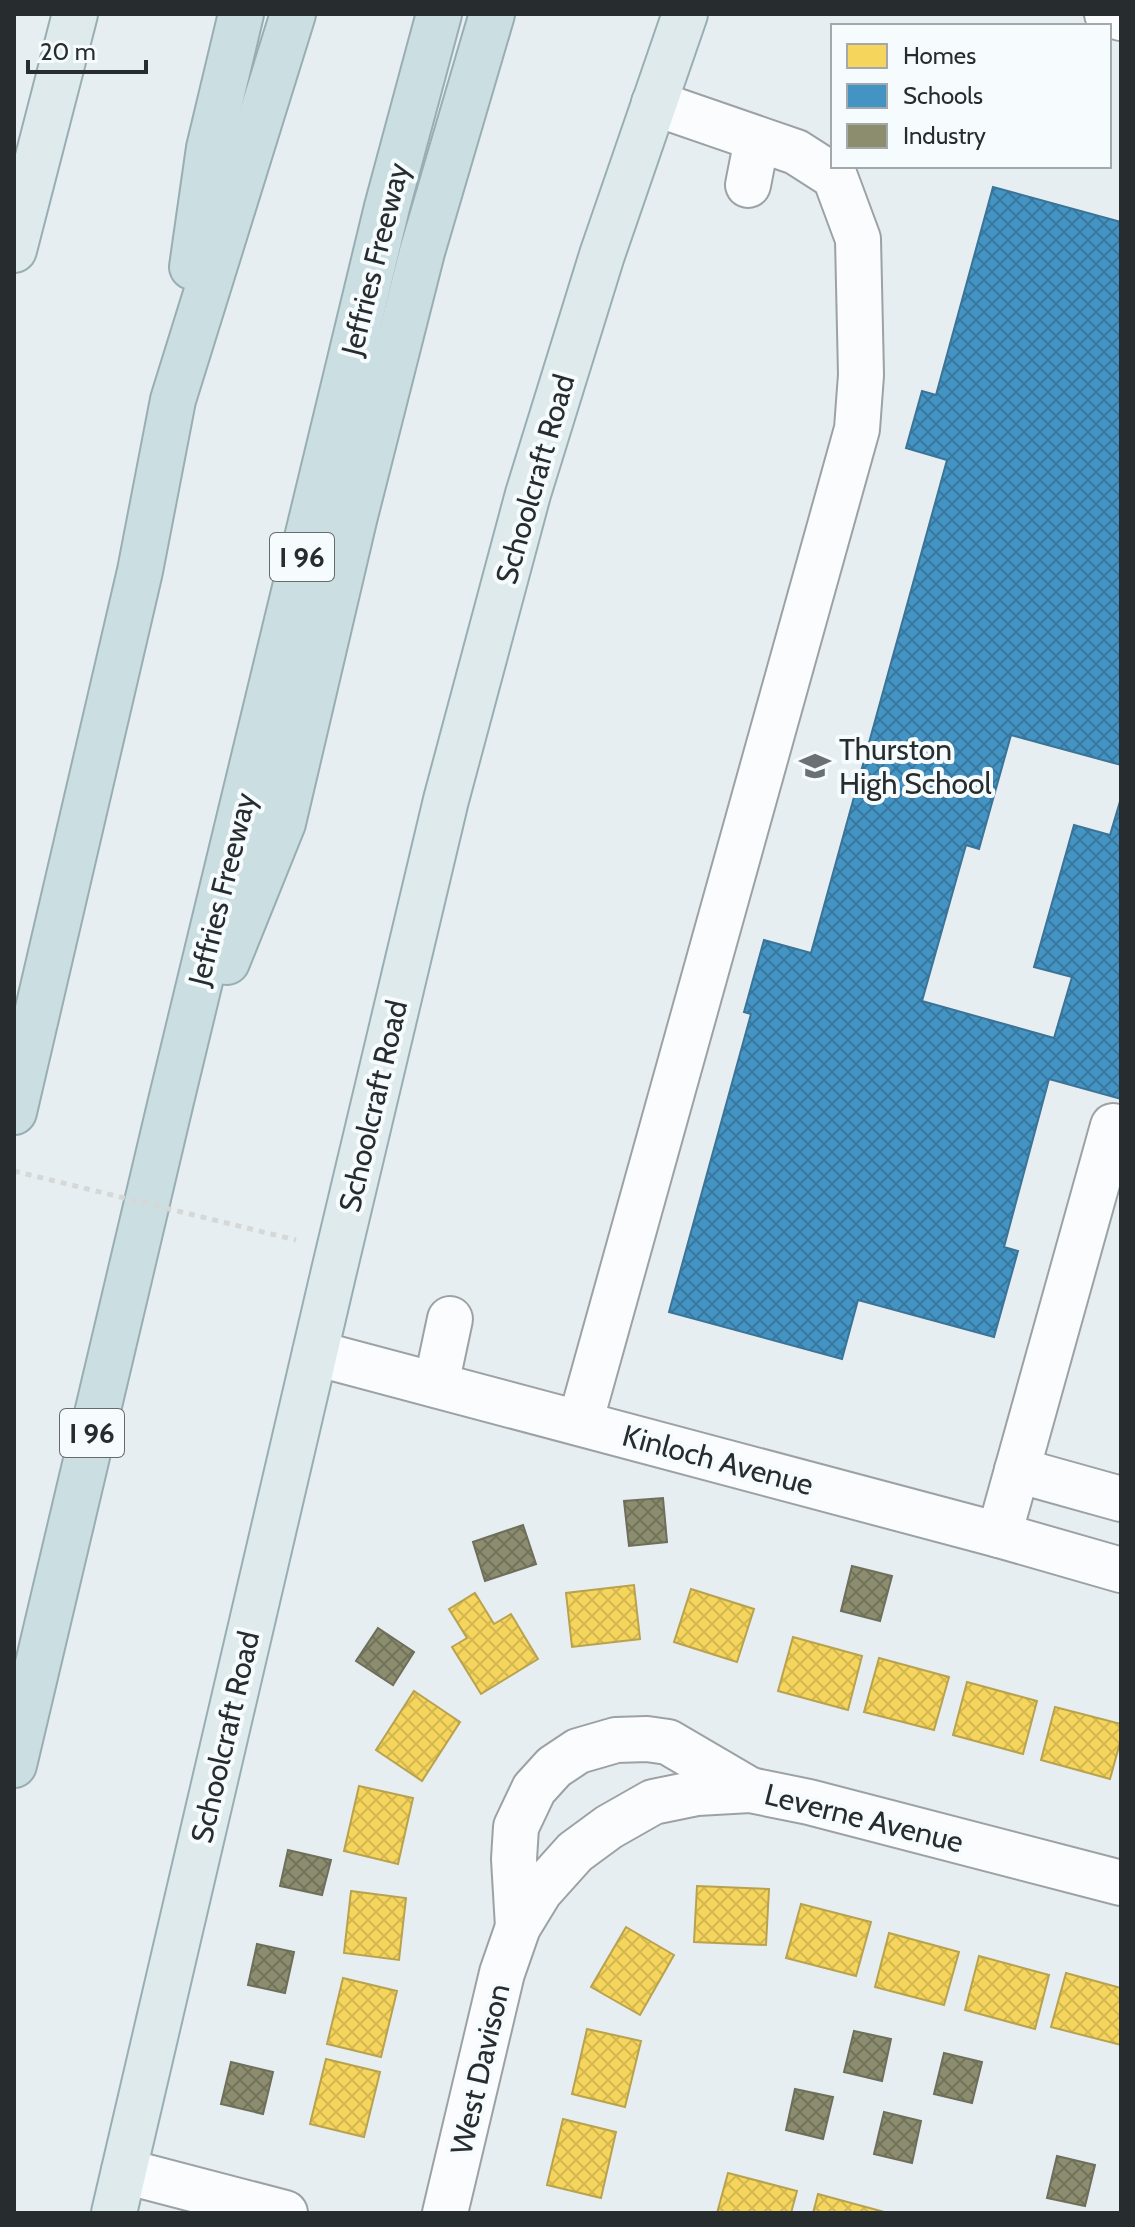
<svg xmlns="http://www.w3.org/2000/svg" width="1135" height="2227" font-family="Cabin,sans-serif">
  <style>
    .homes { fill: url(#homes-cross-hatch); stroke: #b8a24e; stroke-width: 2 }
    .schools { fill: url(#schools-cross-hatch); stroke: #3b7497; stroke-width: 2 }
    .industry { fill: url(#industry-cross-hatch); stroke: #6e6f5b; stroke-width: 2 }
    .lines { fill: none; stroke-linecap: round; stroke-linejoin: round }
    .minor-casing { stroke: #9ca2a4; stroke-width: 48 }
    .major-casing { stroke: #98aeb3; stroke-width: 48 }
    .highway-casing { stroke: #98aeb3; stroke-width: 48 }
    .minor { stroke: #fbfcfd; stroke-width: 44 }
    .major { stroke: #deeaec; stroke-width: 44 }
    .highway { stroke: #cbdee1; stroke-width: 44 }
    .path-bridge { stroke: #d6d8d8; stroke-width: 5; stroke-dasharray: 6 6; stroke-linecap: butt }
    .labels { text-anchor: middle; dominant-baseline: central; stroke-width: 8; stroke-linejoin: round; paint-order: stroke }
    .shield { fill: #f6fbfe; stroke: #656a6d; stroke-width: 2 }
    .shield-label { font-size: 28px; font-weight: bold; fill: #272c2f }
    .street-label { font-size: 30px; fill: #272c2f; stroke: #f6fbfe }
    .poi-label { font-size: 30px; fill: #272c2f; stroke: #f6fbfe; text-anchor: start }
  </style>
  <defs>
    <pattern id="homes-cross-hatch" width="8" height="8" patternUnits="userSpaceOnUse" patternTransform="scale(2)"><rect width="8" height="8" fill="#f6d55c"/><path d="M0 0l8 8M0 8l8-8" fill="none" stroke="#d3b750"/></pattern>
    <pattern id="schools-cross-hatch" width="8" height="8" patternUnits="userSpaceOnUse" patternTransform="scale(2)"><rect width="8" height="8" fill="#4393c3"/><path d="M0 0l8 8M0 8l8-8" fill="none" stroke="#38789f"/></pattern>
    <pattern id="industry-cross-hatch" width="8" height="8" patternUnits="userSpaceOnUse" patternTransform="scale(2)"><rect width="8" height="8" fill="#8c8c6e"/><path d="M0 0l8 8M0 8l8-8" fill="none" stroke="#72735b"/></pattern>
  </defs>
  <rect width="100%" height="100%" fill="#e7eef2"/>
  <!-- homes -->
  <g class="homes">
    <polygon points="634,1585 640,1639 572,1647 566,1593"/>
    <polygon points="691,1589 754,1609 737,1662 674,1642"/>
    <polygon points="475,1593 494,1624 511,1614 538,1659 481,1694 452,1647 467,1638 449,1609"/>
    <polygon points="793,1637 862,1656 848,1710 778,1691"/>
    <polygon points="879,1658 949,1677 934,1730 864,1712"/>
    <polygon points="967,1682 1037,1701 1023,1754 953,1735"/>
    <polygon points="414,1691 460,1722 422,1781 376,1750"/>
    <polygon points="1055,1707 1121,1724 1121,1739 1110,1779 1041,1760"/>
    <polygon points="359,1786 413,1798 398,1864 344,1851"/>
    <polygon points="697,1886 769,1889 766,1945 694,1942"/>
    <polygon points="351,1891 406,1898 399,1960 344,1953"/>
    <polygon points="801,1904 871,1922 856,1976 786,1958"/>
    <polygon points="626,1927 674,1955 640,2015 591,1987"/>
    <polygon points="889,1933 959,1952 944,2005 875,1987"/>
    <polygon points="979,1956 1049,1975 1035,2029 965,2010"/>
    <polygon points="1066,1973 1121,1988 1121,2045 1051,2027"/>
    <polygon points="343,1978 397,1991 381,2057 327,2044"/>
    <polygon points="587,2029 641,2041 625,2107 572,2094"/>
    <polygon points="326,2059 380,2072 364,2137 310,2124"/>
    <polygon points="563,2119 616,2132 601,2198 547,2185"/>
    <polygon points="728,2173 797,2191 791,2213 717,2213"/>
    <polygon points="818,2194 888,2213 813,2213"/>
  </g>
  <!-- schools -->
  <polygon class="schools" points="993,187 1121,222 1121,765 1011,735 979,849 966,845 922,1001 1054,1038 1072,977 1034,967 1074,825 1110,835 1121,798 1121,1099 1049,1079 1004,1247 1018,1251 994,1337 858,1300 842,1359 669,1312 751,1014 744,1012 764,940 811,953 947,460 906,448 922,391 936,395"/>
  <!-- industry -->
  <g class="industry">
    <polygon points="663,1498 667,1542 629,1546 624,1501"/>
    <polygon points="523,1525 536,1564 485,1581 473,1542"/>
    <polygon points="852,1566 892,1576 880,1621 841,1611"/>
    <polygon points="378,1628 414,1652 393,1685 356,1661"/>
    <polygon points="288,1850 331,1860 322,1895 280,1886"/>
    <polygon points="257,1944 294,1952 285,1993 248,1985"/>
    <polygon points="854,2031 891,2039 882,2081 844,2072"/>
    <polygon points="944,2053 982,2062 972,2103 934,2094"/>
    <polygon points="231,2062 273,2072 263,2114 221,2104"/>
    <polygon points="795,2089 833,2097 823,2139 786,2130"/>
    <polygon points="884,2112 921,2121 912,2163 874,2154"/>
    <polygon points="1057,2156 1095,2165 1085,2206 1047,2198"/>
  </g>
  <g class="lines">
    <defs>
      <g id="minor">
        <polyline points="1107,14 1121,18"/>
        <polyline points="748,185 757,139"/>
        <polyline points="315,1353 999,1535 1121,1570"/>
        <polyline points="436,1385 450,1319"/>
        <polyline points="580,1423 857,429 861,375 858,239 835,177 796,152 654,103"/>
        <polyline points="1017,1470 1121,1499"/>
        <polyline points="999,1535 1113,1126"/>
        <polyline points="518,1927 514,1859 516,1827 534,1789 554,1767 578,1751 616,1740 647,1739 668,1742 750,1790"/>
        <polyline points="124,2171 285,2213"/>
        <polyline points="445,2213 502,1973 518,1927 540,1891 575,1852 609,1827 653,1802 697,1793 750,1790 809,1802 1121,1883"/>
      </g>
      <g id="major">
        <polyline points="14,250 75,14"/>
        <polyline points="114,2213 333,1275 446,800 528,494 602,255 685,14"/>
      </g>
      <g id="highway">
        <polyline points="192,267 209,148 241,14"/>
        <polyline points="227,962 283,823 354,520 422,252 492,14"/>
        <polyline points="14,1112 140,571 173,400 293,14"/>
        <polyline points="14,1765 171,1101 387,207 439,14"/>
      </g>
    </defs>
    <!-- minor casing -->
    <use href="#minor" class="minor-casing"/>
    <!-- major casing -->
    <use href="#major" class="major-casing"/>
    <!-- highway casing -->
    <use href="#highway" class="highway-casing"/>
    <!-- minor -->
    <use href="#minor" class="minor"/>
    <!-- major -->
    <use href="#major" class="major"/>
    <!-- highway -->
    <use href="#highway" class="highway"/>
    <!-- path-bridge -->
    <polyline class="path-bridge" points="14,1171 296,1240"/>
  </g>
  <!-- icons -->
  <defs>
    <symbol id="school-bare" viewBox="-9 -9 18 18"><path d="M0-5L7-2L0 1L-7-2ZM-4 1L0 2.5L4 1V4Q0 6-4 4Z" fill="#6a7073" stroke="#f6fbfe" stroke-width="2.5" paint-order="stroke"/></symbol>
  </defs>
  <g fill-rule="evenodd">
    <use href="#school-bare" x="793" y="744" width="44" height="44"/>
  </g>
  <g class="labels">
    <!-- shield labels -->
    <g class="shield">
      <rect x="270" y="533" width="64" height="48" rx="6"/>
      <rect x="60" y="1409" width="64" height="48" rx="6"/>
    </g>
    <g class="shield-label">
      <text x="302" y="557">I 96</text>
      <text x="92" y="1433">I 96</text>
    </g>
    <!-- street labels -->
    <g class="street-label">
      <text transform="translate(375 259) rotate(-76)">Jeffries Freeway</text>
      <text transform="translate(535 479) rotate(-74)">Schoolcraft Road</text>
      <text transform="translate(222 889) rotate(-76)">Jeffries Freeway</text>
      <text transform="translate(373 1106) rotate(-77)">Schoolcraft Road</text>
      <text transform="translate(718 1460) rotate(15)">Kinloch Avenue</text>
      <text transform="translate(225 1737) rotate(-77)">Schoolcraft Road</text>
      <text transform="translate(864 1818) rotate(14)">Leverne Avenue</text>
      <text transform="translate(480 2069) rotate(-77)">West Davison</text>
    </g>
    <!-- poi labels -->
    <g class="poi-label">
      <text x="839" y="749">Thurston<tspan x="839" dy="34">High School</tspan></text>
    </g>
  </g>
  <!-- border -->
  <rect width="1135" height="2227" fill="none" stroke="#272c2f" stroke-width="32"/>
  <!-- legend -->
  <rect x="831" y="24" width="280" height="144" fill="#f6fbfe" stroke="#a3a8ab" stroke-width="2"/>
  <rect x="847" y="44" width="40" height="24" fill="#f6d55c" stroke="#a3a8ab" stroke-width="2"/>
  <text x="903" y="64" font-size="24" fill="#272c2f">Homes</text>
  <rect x="847" y="84" width="40" height="24" fill="#4393c3" stroke="#a3a8ab" stroke-width="2"/>
  <text x="903" y="104" font-size="24" fill="#272c2f">Schools</text>
  <rect x="847" y="124" width="40" height="24" fill="#8c8c6e" stroke="#a3a8ab" stroke-width="2"/>
  <text x="903" y="144" font-size="24" fill="#272c2f">Industry</text>
  <!-- scale -->
  <path d="M28 60v12h118v-12" fill="none" stroke="#272c2f" stroke-width="4"/>
  <text x="40" y="60" font-size="24" fill="#272c2f" stroke="#f6fbfe" stroke-width="6" paint-order="stroke">20 m</text>
</svg>
